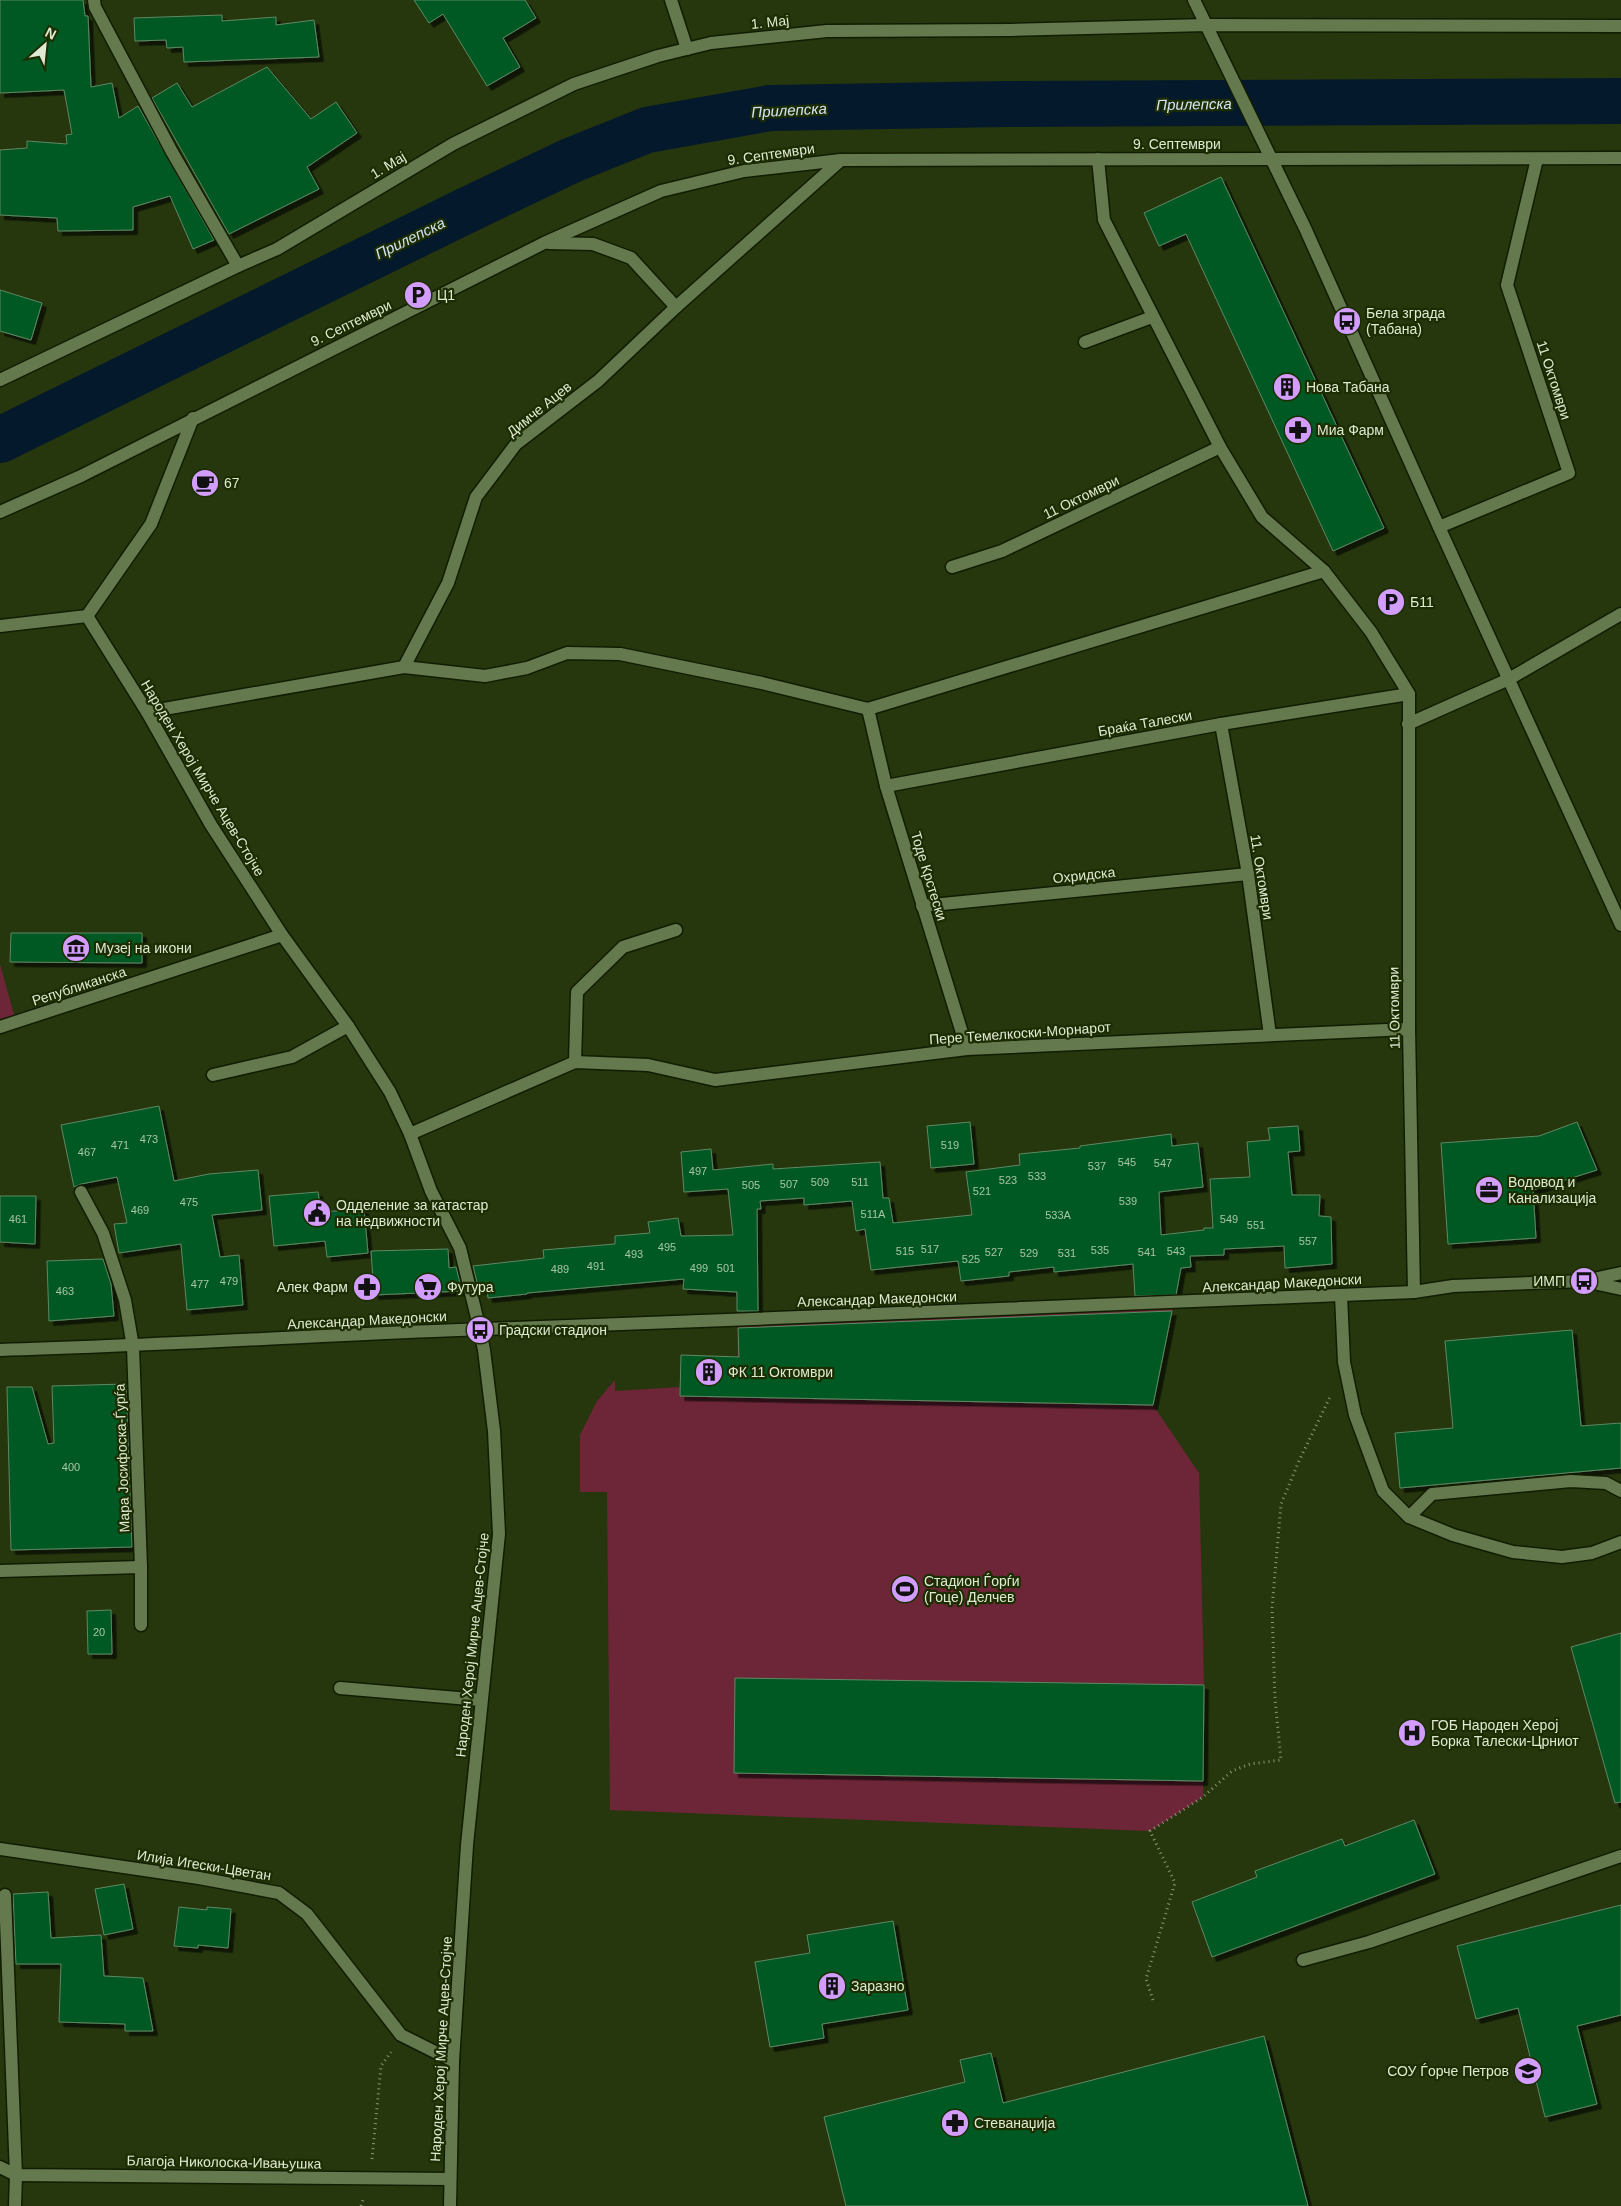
<svg xmlns="http://www.w3.org/2000/svg" width="1621" height="2206" font-family="Arial,sans-serif">
  <style>
    .green { fill: #6d2637 }
    .lines { fill: none; stroke-linecap: round; stroke-linejoin: round }
    .river { stroke: #05192c; stroke-width: 46 }
    .building { fill: #015821; stroke: #5f8865; filter: url(#shadow) }
    .minor-casing { stroke: #111d00; stroke-width: 15 }
    .path { stroke: #899777; stroke-width: 3; stroke-dasharray: 1 4; stroke-linecap: butt }
    .minor { stroke: #65794e; stroke-width: 12 }
    .labels { text-anchor: middle; dominant-baseline: central; stroke-width: 4.5; stroke-linejoin: round; paint-order: stroke }
    .number-label { font-size: 11px; fill: #a8c6a6 }
    .street-label { font-size: 14px; fill: #dfead3; stroke: #1c2d02 }
    .poi-label { font-size: 14px; fill: #dfead3; stroke: #1c2d02; text-anchor: start }
    .water-label { font-size: 15px; font-style: italic; fill: #d4e4f5; stroke: #1c2d02 }
  </style>
  <defs>
    <filter id="shadow"><feDropShadow dx="4.5" dy="4.5" stdDeviation="0" flood-color="#0009"/></filter>
  </defs>
  <rect width="100%" height="100%" fill="#26370d"/>
  <!-- green -->
  <g class="green">
    <polygon points="0,964 16,1022 0,1027"/>
    <polygon points="1174,1303 1153,1405 1199,1473 1204,1685 1203,1797 1150,1831 610,1810 607,1492 580,1492 580,1435 597,1401 615,1380 615,1391 680,1387 680,1396 737,1398 738,1320"/>
  </g>
  <g class="lines">
    <!-- river -->
    <polyline class="river" points="0,440 461,213 572,160 647,130 770,108 1006,104 1621,101"/>
  </g>
  <!-- building -->
  <g class="building">
    <polygon points="0,0 83,0 85,16 88,16 91,87 112,83 119,118 138,106 214,240 193,249 170,196 133,207 133,230 58,231 57,218 0,215 0,150 27,148 27,141 67,144 66,135 72,134 64,90 0,93"/>
    <polygon points="414,0 525,0 536,18 503,38 520,67 487,86 443,14 429,23"/>
    <polygon points="222,15 222,21 276,17 276,25 314,20 319,57 184,62 183,47 167,48 166,40 135,41 134,18"/>
    <polygon points="267,67 311,119 336,102 357,133 307,167 319,189 229,234 152,98 177,83 192,107"/>
    <polygon points="1221,177 1384,528 1333,551 1186,234 1159,246 1144,213"/>
    <polygon points="0,290 42,303 31,340 0,331"/>
    <polygon points="11,933 142,933 142,963 10,962"/>
    <polygon points="159,1106 174,1181 209,1174 258,1170 262,1210 212,1215 220,1257 239,1255 243,1305 187,1310 181,1244 119,1253 114,1224 127,1223 117,1177 81,1184 74,1187 61,1125"/>
    <polygon points="970,1122 974,1164 931,1168 927,1126"/>
    <polygon points="1577,1122 1597,1170 1533,1190 1536,1238 1448,1244 1441,1143 1539,1136"/>
    <polygon points="1298,1126 1300,1151 1288,1152 1292,1195 1320,1195 1319,1216 1331,1217 1332,1264 1285,1268 1284,1246 1224,1249 1224,1255 1190,1256 1191,1267 1181,1268 1176,1295 1135,1296 1133,1264 1054,1272 1054,1267 1009,1272 1009,1276 961,1281 958,1261 871,1270 865,1229 856,1231 852,1201 804,1205 804,1198 760,1201 761,1209 757,1209 758,1311 737,1311 737,1292 683,1289 684,1279 527,1293 527,1294 488,1298 487,1289 479,1290 473,1266 544,1258 543,1250 615,1244 615,1236 650,1233 648,1222 678,1218 681,1236 733,1235 728,1189 684,1192 681,1152 711,1149 713,1170 773,1164 773,1169 880,1162 883,1198 889,1198 893,1223 972,1215 966,1172 1020,1165 1019,1154 1080,1148 1080,1146 1171,1134 1172,1146 1198,1143 1203,1187 1159,1192 1161,1235 1204,1230 1204,1228 1213,1228 1210,1179 1250,1177 1247,1142 1270,1140 1268,1128"/>
    <polygon points="318,1192 321,1212 364,1209 368,1253 327,1257 325,1241 274,1246 269,1196"/>
    <polygon points="0,1196 36,1196 35,1244 0,1242"/>
    <polygon points="448,1249 449,1268 456,1267 462,1291 374,1295 371,1251"/>
    <polygon points="103,1259 111,1284 114,1316 49,1321 47,1261"/>
    <polygon points="1172,1311 1153,1405 680,1396 681,1355 739,1357 738,1328"/>
    <polygon points="1572,1330 1581,1426 1621,1423 1621,1468 1400,1488 1395,1433 1453,1428 1445,1341"/>
    <polygon points="126,1384 132,1547 11,1550 7,1387 32,1387 48,1444 54,1443 52,1386"/>
    <polygon points="111,1610 112,1654 88,1654 87,1611"/>
    <polygon points="1621,1633 1621,1802 1615,1803 1571,1647"/>
    <polygon points="735,1678 1204,1685 1203,1781 734,1773"/>
    <polygon points="1414,1820 1435,1874 1212,1957 1192,1902 1257,1877 1255,1871 1342,1839 1345,1846"/>
    <polygon points="124,1884 133,1929 104,1935 95,1889"/>
    <polygon points="48,1892 51,1938 101,1935 104,1976 143,1978 153,2031 125,2031 125,2024 59,2022 61,1964 16,1964 13,1894"/>
    <polygon points="1621,1905 1621,2015 1577,2026 1597,2104 1545,2117 1518,2008 1476,2019 1457,1946"/>
    <polygon points="179,1907 207,1910 207,1907 231,1909 228,1948 198,1945 198,1948 174,1946"/>
    <polygon points="893,1921 908,2010 822,2024 824,2038 770,2047 755,1962 810,1953 807,1935"/>
    <polygon points="1264,2036 1308,2206 846,2206 824,2117 965,2082 960,2060 991,2053 1003,2103"/>
  </g>
  <g class="lines">
    <defs>
      <g id="minor">
        <polyline points="94,0 95,7 172,152 238,266"/>
        <polyline points="671,0 687,49"/>
        <polyline points="1194,0 1305,228 1439,527 1621,925"/>
        <polyline points="1098,159 1104,220 1220,447 1262,517 1324,571 1371,632 1409,694 1409,1029 1414,1292"/>
        <polyline points="549,243 593,244 631,258 676,307"/>
        <polyline points="1085,342 1152,317"/>
        <polyline points="0,380 238,266 277,249 453,144 574,84 658,56 711,43 827,31 1011,30 1207,25 1621,26"/>
        <polyline points="0,512 81,476 544,243 661,191 744,171 841,160 1621,158"/>
        <polyline points="1439,527 1569,473 1507,285 1537,159"/>
        <polyline points="952,567 1002,551 1220,447"/>
        <polyline points="87,616 147,712 211,825 282,935 348,1026 390,1092 410,1134 431,1191 460,1248 480,1330 484,1350 494,1431 499,1534 467,1845 453,2061 450,2206"/>
        <polyline points="0,626 87,616 151,524 193,418"/>
        <polyline points="404,667 448,583 476,497 516,444 598,381 676,307 841,160"/>
        <polyline points="868,709 886,786 967,1049"/>
        <polyline points="147,712 404,667 485,676 527,668 567,653 620,654 762,683 868,709 1324,571"/>
        <polyline points="1221,724 1248,874 1270,1035"/>
        <polyline points="1408,724 1509,679 1621,614"/>
        <polyline points="886,786 1221,724 1409,694"/>
        <polyline points="922,906 1248,874"/>
        <polyline points="0,1027 282,935"/>
        <polyline points="575,1062 577,992 623,947 676,930"/>
        <polyline points="213,1075 292,1057 348,1026"/>
        <polyline points="410,1134 575,1062 648,1065 715,1080 967,1049 1409,1029"/>
        <polyline points="81,1192 103,1233 125,1300 133,1347 141,1567 141,1625"/>
        <polyline points="1589,1280 1621,1273"/>
        <polyline points="1341,1295 1344,1362 1355,1415 1383,1491 1409,1517 1453,1535 1513,1552 1562,1557 1592,1553 1621,1542"/>
        <path d="M0 1350C145 1346 289 1337 433 1331 760 1318 1087 1308 1414 1292L1453 1286 1584 1281 1621 1289"/>
        <polyline points="1409,1517 1432,1494 1571,1481 1606,1483 1621,1491"/>
        <polyline points="0,1571 141,1567"/>
        <polyline points="340,1688 481,1700"/>
        <polyline points="0,1849 199,1878 279,1893 307,1914 401,2035 453,2061"/>
        <polyline points="5,1895 16,2175 15,2206"/>
        <polyline points="1303,1960 1369,1942 1621,1856"/>
        <polyline points="0,2167 16,2175 450,2179"/>
      </g>
    </defs>
    <!-- minor casing -->
    <use href="#minor" class="minor-casing"/>
    <!-- path -->
    <g class="path">
      <polyline points="1153,2000 1146,1979 1175,1883 1150,1831 1203,1797 1232,1771 1250,1764 1281,1760 1275,1699 1272,1608 1281,1504 1299,1461 1331,1395"/>
      <polyline points="372,2159 381,2066 391,2052"/>
      <polyline points="361,2206 364,2197"/>
    </g>
    <!-- minor -->
    <use href="#minor" class="minor"/>
  </g>
  <!-- icons -->
  <defs>
    <symbol id="parking-disc" viewBox="-11 -11 22 22"><circle r="9.5" fill="#d29dfd" stroke="#1c2d02"/><path d="M-3.5-5.5H1a3.5 3.5 0 0 1 0 7H-1V5.5H-3.5ZM-1-3.4V-.6H.8a1.4 1.4 0 0 0 0-2.8Z" fill="#111"/></symbol>
    <symbol id="bus-disc" viewBox="-11 -11 22 22"><circle r="9.5" fill="#d29dfd" stroke="#1c2d02"/><path d="M-5-6H5V4H4V6H2V4H-2V6H-4V4H-5ZM-3.5-4V0h7V-4ZM-3.5 1.2v1.5H-2V1.2ZM2 1.2v1.5H3.5V1.2Z" fill="#111"/></symbol>
    <symbol id="building-disc" viewBox="-11 -11 22 22"><circle r="9.5" fill="#d29dfd" stroke="#1c2d02"/><path d="M-4-6H4V6H1V3H-1V6H-4ZM-2.5-4.3h1.7v1.8h-1.7ZM.8-4.3h1.7v1.8H.8ZM-2.5-1h1.7V.8h-1.7ZM.8-1h1.7V.8H.8Z" fill="#111"/></symbol>
    <symbol id="pharmacy-disc" viewBox="-11 -11 22 22"><circle r="9.5" fill="#d29dfd" stroke="#1c2d02"/><path d="M-2-6h4v4h4v4h-4v4h-4v-4h-4v-4h4Z" fill="#111"/></symbol>
    <symbol id="cafe-disc" viewBox="-11 -11 22 22"><circle r="9.5" fill="#d29dfd" stroke="#1c2d02"/><path d="M-5.5-4.5H6V0H3Q3 3.5 0 3.5H-2.5Q-5.5 3.5-5.5 0ZM3-3.2v2h1.7v-2ZM-6 4.5H4V6H-6Z" fill="#111"/></symbol>
    <symbol id="museum-disc" viewBox="-11 -11 22 22"><circle r="9.5" fill="#d29dfd" stroke="#1c2d02"/><path d="M0-6L6-3V-2H-6V-3ZM-5-1h2V3h-2ZM-1-1h2V3h-2ZM3-1h2V3H3ZM-6 4H6V6H-6Z" fill="#111"/></symbol>
    <symbol id="office-disc" viewBox="-11 -11 22 22"><circle r="9.5" fill="#d29dfd" stroke="#1c2d02"/><path d="M-6-3h4V-5.5h4V-3h4V5H-6ZM-1-4.5V-3h2v-1.5ZM-6 0V1H6V0Z" fill="#111"/></symbol>
    <symbol id="civic-disc" viewBox="-11 -11 22 22"><circle r="9.5" fill="#d29dfd" stroke="#1c2d02"/><path d="M-.6-6.5H3V-4.5H.6V-3L4-1V1h2V6H-6V1h2V-1L-.6-3ZM-1.2 2.5V6h2.4V2.5Z" fill="#111"/></symbol>
    <symbol id="supermarket-disc" viewBox="-11 -11 22 22"><circle r="9.5" fill="#d29dfd" stroke="#1c2d02"/><path d="M-6-5.5h2.5l.6 2H6L4.5 2H-2.5L-4.4-4H-6ZM-1.5 3.2a1.3 1.3 0 1 0 .1 0ZM3 3.2a1.3 1.3 0 1 0 .1 0Z" fill="#111"/></symbol>
    <symbol id="stadium-disc" viewBox="-11 -11 22 22"><circle r="9.5" fill="#d29dfd" stroke="#1c2d02"/><path d="M0-5a6.5 5 0 1 0 0 10a6.5 5 0 1 0 0-10ZM-3.5-1.8h7v3.6h-7Z" fill="#111"/></symbol>
    <symbol id="hospital-disc" viewBox="-11 -11 22 22"><circle r="9.5" fill="#d29dfd" stroke="#1c2d02"/><path d="M-5-5h3v3.5h4V-5h3V5h-3V1.5h-4V5h-3Z" fill="#111"/></symbol>
    <symbol id="university-disc" viewBox="-11 -11 22 22"><circle r="9.5" fill="#d29dfd" stroke="#1c2d02"/><path d="M0-5L7-2L0 1L-7-2ZM-4 1L0 2.5L4 1V4Q0 6-4 4Z" fill="#111"/></symbol>
  </defs>
  <g fill-rule="evenodd">
    <use href="#parking-disc" x="402" y="279" width="32" height="32"/>
    <use href="#bus-disc" x="1331" y="305" width="32" height="32"/>
    <use href="#building-disc" x="1271" y="371" width="32" height="32"/>
    <use href="#pharmacy-disc" x="1282" y="414" width="32" height="32"/>
    <use href="#cafe-disc" x="189" y="467" width="32" height="32"/>
    <use href="#parking-disc" x="1375" y="586" width="32" height="32"/>
    <use href="#museum-disc" x="60" y="932" width="32" height="32"/>
    <use href="#office-disc" x="1473" y="1174" width="32" height="32"/>
    <use href="#civic-disc" x="301" y="1197" width="32" height="32"/>
    <use href="#bus-disc" x="1568" y="1265" width="32" height="32"/>
    <use href="#pharmacy-disc" x="351" y="1271" width="32" height="32"/>
    <use href="#supermarket-disc" x="412" y="1271" width="32" height="32"/>
    <use href="#bus-disc" x="464" y="1314" width="32" height="32"/>
    <use href="#building-disc" x="693" y="1356" width="32" height="32"/>
    <use href="#stadium-disc" x="889" y="1573" width="32" height="32"/>
    <use href="#hospital-disc" x="1396" y="1717" width="32" height="32"/>
    <use href="#building-disc" x="816" y="1970" width="32" height="32"/>
    <use href="#university-disc" x="1512" y="2055" width="32" height="32"/>
    <use href="#pharmacy-disc" x="939" y="2107" width="32" height="32"/>
  </g>
  <g class="labels">
    <!-- number labels -->
    <g class="number-label">
      <text x="149" y="1139">473</text>
      <text x="120" y="1145">471</text>
      <text x="950" y="1145">519</text>
      <text x="87" y="1152">467</text>
      <text x="1127" y="1162">545</text>
      <text x="1163" y="1163">547</text>
      <text x="1097" y="1166">537</text>
      <text x="698" y="1171">497</text>
      <text x="1037" y="1176">533</text>
      <text x="1008" y="1180">523</text>
      <text x="820" y="1182">509</text>
      <text x="860" y="1182">511</text>
      <text x="789" y="1184">507</text>
      <text x="751" y="1185">505</text>
      <text x="982" y="1191">521</text>
      <text x="1128" y="1201">539</text>
      <text x="189" y="1202">475</text>
      <text x="140" y="1210">469</text>
      <text x="873" y="1214">511А</text>
      <text x="1058" y="1215">533А</text>
      <text x="18" y="1219">461</text>
      <text x="1229" y="1219">549</text>
      <text x="1256" y="1225">551</text>
      <text x="1308" y="1241">557</text>
      <text x="667" y="1247">495</text>
      <text x="930" y="1249">517</text>
      <text x="1100" y="1250">535</text>
      <text x="905" y="1251">515</text>
      <text x="1176" y="1251">543</text>
      <text x="994" y="1252">527</text>
      <text x="1147" y="1252">541</text>
      <text x="1029" y="1253">529</text>
      <text x="1067" y="1253">531</text>
      <text x="634" y="1254">493</text>
      <text x="971" y="1259">525</text>
      <text x="596" y="1266">491</text>
      <text x="699" y="1268">499</text>
      <text x="726" y="1268">501</text>
      <text x="560" y="1269">489</text>
      <text x="229" y="1281">479</text>
      <text x="200" y="1284">477</text>
      <text x="65" y="1291">463</text>
      <text x="71" y="1467">400</text>
      <text x="99" y="1632">20</text>
    </g>
    <!-- street labels -->
    <g class="street-label">
      <text transform="translate(770 22) rotate(-6)">1. Мај</text>
      <text x="1177" y="144">9. Септември</text>
      <text transform="translate(771 154) rotate(-8)">9. Септември</text>
      <text transform="translate(388 165) rotate(-31)">1. Мај</text>
      <text transform="translate(351 323) rotate(-26)">9. Септември</text>
      <text transform="translate(1554 380) rotate(72)">11 Октомври</text>
      <text transform="translate(539 409) rotate(-39)">Димче Ацев</text>
      <text transform="translate(1081 497) rotate(-26)">11 Октомври</text>
      <text transform="translate(1145 723) rotate(-10)">Браќа Талески</text>
      <text transform="translate(203 778) rotate(59)">Народен Херој Мирче Ацев-Стојче</text>
      <text transform="translate(1084 875) rotate(-6)">Охридска</text>
      <text transform="translate(929 876) rotate(73)">Тоде Крстески</text>
      <text transform="translate(1262 877) rotate(81)">11. Октомври</text>
      <text transform="translate(79 986) rotate(-18)">Републиканска</text>
      <text transform="translate(1394 1008) rotate(-91)">11 Октомври</text>
      <text transform="translate(1020 1033) rotate(-4)">Пере Темелкоски-Морнарот</text>
      <text transform="translate(1282 1283) rotate(-3)">Александар Македонски</text>
      <text transform="translate(877 1299) rotate(-2)">Александар Македонски</text>
      <text transform="translate(367 1320) rotate(-3)">Александар Македонски</text>
      <text transform="translate(122 1458) rotate(-92)">Мара Јосифоска-Ѓурѓа</text>
      <text transform="translate(472 1645) rotate(-84)">Народен Херој Мирче Ацев-Стојче</text>
      <text transform="translate(204 1865) rotate(9)">Илија Игески-Цветан</text>
      <text transform="translate(441 2049) rotate(-87)">Народен Херој Мирче Ацев-Стојче</text>
      <text transform="translate(224 2162) rotate(1)">Благоја Николоска-Ивањушка</text>
    </g>
    <!-- poi labels -->
    <g class="poi-label">
      <text x="437" y="295">Ц1</text>
      <text x="1366" y="313">Бела зграда<tspan x="1366" dy="16">(Табана)</tspan></text>
      <text x="1306" y="387">Нова Табана</text>
      <text x="1317" y="430">Миа Фарм</text>
      <text x="224" y="483">67</text>
      <text x="1410" y="602">Б11</text>
      <text x="95" y="948">Музеј на икони</text>
      <text x="1508" y="1182">Водовод и<tspan x="1508" dy="16">Канализација</tspan></text>
      <text x="336" y="1205">Одделение за катастар<tspan x="336" dy="16">на недвижности</tspan></text>
      <text x="1565" y="1281" text-anchor="end">ИМП</text>
      <text x="348" y="1287" text-anchor="end">Алек Фарм</text>
      <text x="447" y="1287">Футура</text>
      <text x="499" y="1330">Градски стадион</text>
      <text x="728" y="1372">ФК 11 Октомври</text>
      <text x="924" y="1581">Стадион Ѓорѓи<tspan x="924" dy="16">(Гоце) Делчев</tspan></text>
      <text x="1431" y="1725">ГОБ Народен Херој<tspan x="1431" dy="16">Борка Талески-Црниот</tspan></text>
      <text x="851" y="1986">Заразно</text>
      <text x="1509" y="2071" text-anchor="end">СОУ Ѓорче Петров</text>
      <text x="974" y="2123">Стеванаџија</text>
    </g>
    <!-- water labels -->
    <g class="water-label">
      <text transform="translate(1194 104) rotate(-1)">Прилепска</text>
      <text transform="translate(789 110) rotate(-3)">Прилепска</text>
      <text transform="translate(410 238) rotate(-26)">Прилепска</text>
    </g>
  </g>
  <!-- north arrow -->
  <g transform="translate(45 45) rotate(27)" stroke="#1c2d02" stroke-width="4" paint-order="stroke">
  <path d="M0-4L9 19L0 12L-9 19Z" fill="#dfead3"/>
  <text y="-8" font-size="14" font-weight="bold" text-anchor="middle" fill="#dfead3">N</text>
  </g>
</svg>
